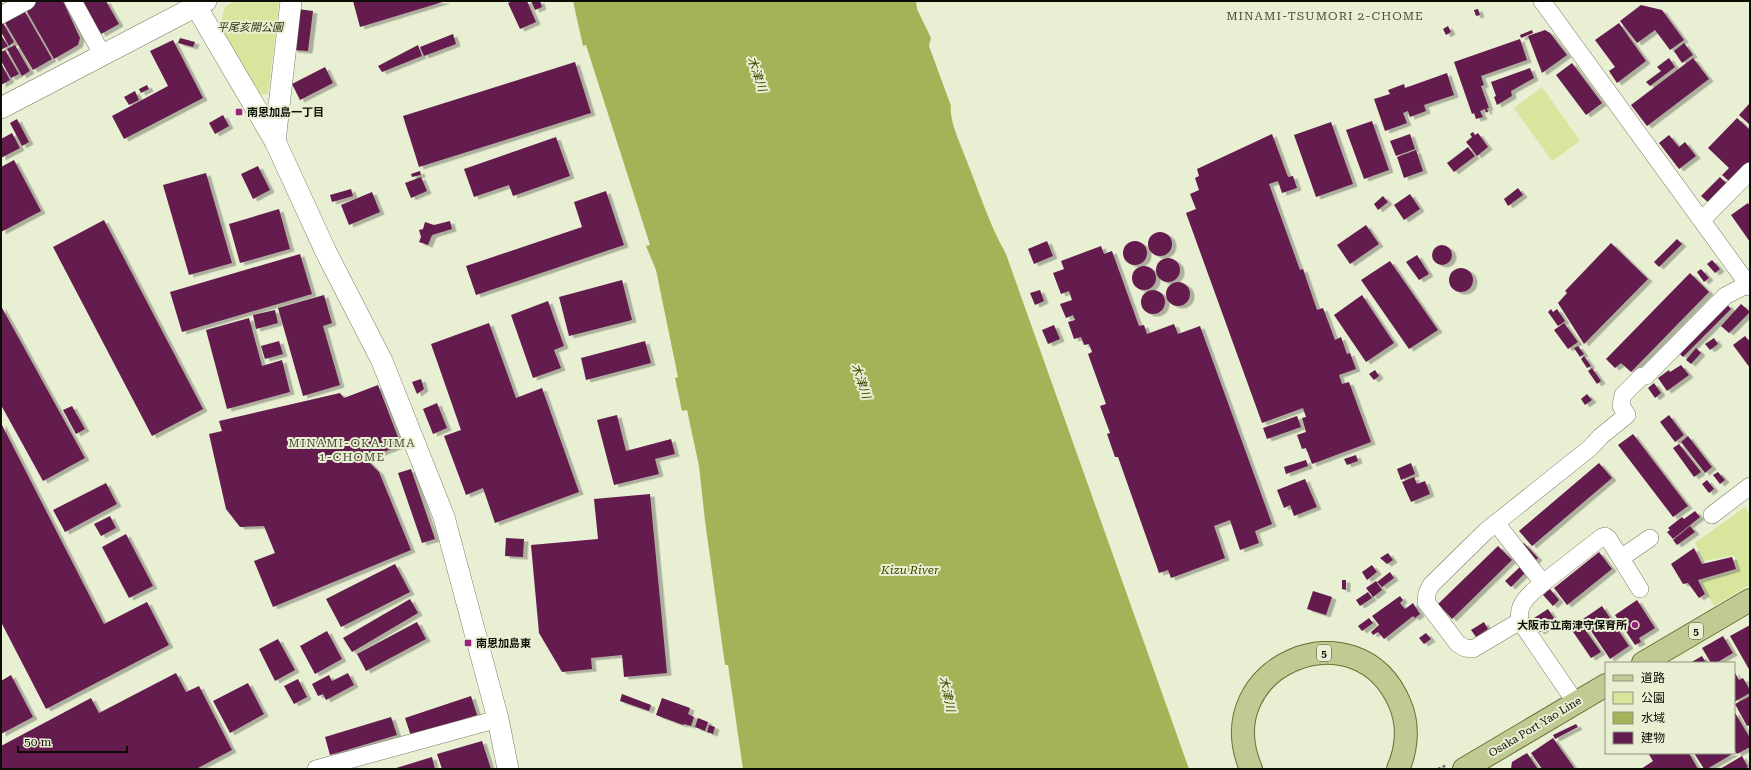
<svg xmlns="http://www.w3.org/2000/svg" width="1751" height="770" font-family="'Roboto Serif','Noto Sans JP',serif">
  <style>
    .green { fill: #d7e69c }
    .water { fill: #a4b358 }
    .building { fill: #631c4e; filter: url(#shadow) }
    .lines { fill: none; stroke-linecap: round; stroke-linejoin: round }
    .minor-casing { stroke: #787d64; stroke-width: 18 }
    .tertiary-casing { stroke: #787d64; stroke-width: 22 }
    .primary-casing { stroke: #677132; stroke-width: 24 }
    .path { stroke: #737665; stroke-width: 2.5; stroke-dasharray: 3 2; stroke-linecap: butt }
    .minor { stroke: #fff; stroke-width: 17 }
    .tertiary { stroke: #fff; stroke-width: 21 }
    .primary { stroke: #c1ca93; stroke-width: 22 }
    .poi-dot { fill: #9a217a; stroke: #e9efd3; stroke-width: 1.5 }
    .labels { text-anchor: middle; dominant-baseline: central; stroke-width: 4; stroke-linejoin: round; paint-order: stroke }
    .shield { fill: #e9efd3; stroke: #4e5143; stroke-width: 1 }
    .shield-label { font-size: 10px; font-weight: bold; fill: #0c0d05 }
    .park-label { font-size: 11px; font-style: italic; fill: #2a3008; stroke: #e9efd3 }
    .poi-label { font-size: 11px; font-weight: bold; fill: #0c0d05; stroke: #e9efd3; text-anchor: start }
    .street-label { font-size: 11px; fill: #0c0d05; stroke: #e9efd3 }
    .neighbourhood-label { font-size: 12px; letter-spacing: 1px; fill: #4b5038; stroke: #e9efd3 }
    .water-label { font-size: 12px; font-style: italic; fill: #3f4800; stroke: #e9efd3 }
  </style>
  <defs>
    <filter id="shadow"><feDropShadow dx="4.5" dy="2.5" stdDeviation="0" flood-color="#0004"/></filter>
  </defs>
  <rect width="100%" height="100%" fill="#e9efd3"/>
  <!-- green -->
  <g class="green">
    <polygon points="235,1 279,1 269,88 267,94 259,95 253,90 220,24 225,7"/>
    <polygon points="1542,87 1580,141 1552,161 1514,108"/>
    <polygon points="1745,507 1750,515 1750,585 1714,606 1701,582 1739,570 1734,555 1704,561 1695,543"/>
  </g>
  <!-- water -->
  <path class="water" d="M573 1H916L917 9 931 38 929 46 951 106C949 121 961 145 966 159 979 191 989 224 1006 254L1189 769H743L728 665H725L705 521 699 466 687 410 682 411 675 378 678 377 656 270 646 246 650 245 586 45 583 46Z"/>
  <!-- building -->
  <g class="building">
    <polygon points="38,1 63,1 80,38 78,45 54,59 25,8"/>
    <polygon points="82,1 106,1 119,24 101,34"/>
    <polygon points="353,1 446,1 360,27"/>
    <polygon points="513,1 527,1 536,22 520,29 508,3"/>
    <polygon points="531,1 540,1 542,7 535,10"/>
    <polygon points="1641,5 1662,10 1684,40 1670,50 1655,30 1637,43 1620,21"/>
    <polygon points="298,9 313,11 308,51 293,50"/>
    <polygon points="1478,9 1480,15 1476,16 1474,10"/>
    <polygon points="24,10 52,59 33,70 4,21"/>
    <polygon points="2,21 14,42 9,46 1,32 1,22"/>
    <polygon points="1619,23 1646,61 1617,83 1609,71 1615,67 1595,40"/>
    <polygon points="1448,26 1451,32 1446,35 1443,29"/>
    <polygon points="1532,30 1533,33 1521,38 1520,35"/>
    <polygon points="1545,30 1550,33 1567,55 1542,73 1528,36"/>
    <polygon points="453,34 456,44 424,56 420,47"/>
    <polygon points="1,35 8,46 1,50"/>
    <polygon points="180,38 195,42 193,47 178,43"/>
    <polygon points="1520,39 1527,60 1481,76 1484,85 1481,86 1489,108 1487,108 1488,112 1486,112 1485,109 1480,111 1483,117 1476,119 1474,113 1472,114 1454,62"/>
    <polygon points="173,40 203,98 124,139 112,116 168,86 150,51"/>
    <polygon points="1684,43 1693,55 1682,63 1674,51"/>
    <polygon points="15,45 30,71 22,76 7,49"/>
    <polygon points="418,45 422,56 382,72 378,66"/>
    <polygon points="5,50 19,74 11,78 1,61 1,52"/>
    <polygon points="1669,58 1675,67 1650,86 1646,82 1661,71 1657,67"/>
    <polygon points="1693,58 1709,79 1647,126 1631,105"/>
    <polygon points="575,62 591,113 419,167 403,116"/>
    <polygon points="1,63 10,80 1,85"/>
    <polygon points="1572,63 1602,103 1586,115 1556,75"/>
    <polygon points="325,67 333,83 300,100 292,84"/>
    <polygon points="1530,68 1534,78 1511,91 1512,96 1497,105 1494,97 1496,96 1491,82"/>
    <polygon points="1447,73 1454,95 1424,105 1426,111 1410,117 1408,111 1403,113 1407,123 1385,131 1374,99 1390,94 1388,90 1404,84 1405,88"/>
    <polygon points="147,85 149,89 141,93 139,89"/>
    <polygon points="135,91 139,100 129,105 124,97"/>
    <polygon points="1749,104 1750,105 1750,125 1739,115"/>
    <polygon points="223,115 229,126 215,134 209,123"/>
    <polygon points="1737,118 1750,130 1750,163 1731,183 1722,175 1729,168 1708,148"/>
    <polygon points="17,119 29,142 22,146 10,123"/>
    <polygon points="1372,121 1389,170 1364,179 1346,130"/>
    <polygon points="1331,122 1353,184 1316,197 1294,135"/>
    <polygon points="1473,132 1475,135 1478,133 1488,147 1477,156 1466,142 1472,137 1470,134"/>
    <polygon points="12,133 20,148 1,158 1,139"/>
    <polygon points="1272,134 1288,177 1293,176 1297,188 1282,193 1278,181 1269,184 1300,270 1303,269 1317,310 1323,308 1335,340 1341,337 1347,354 1350,353 1356,369 1339,375 1342,384 1349,382 1371,442 1312,464 1306,448 1302,449 1297,435 1306,432 1302,418 1306,417 1303,408 1262,423 1186,213 1196,209 1190,194 1199,190 1195,178 1199,176 1197,169"/>
    <polygon points="1410,134 1415,149 1396,156 1390,141"/>
    <polygon points="1669,135 1679,147 1685,142 1696,156 1679,169 1659,143"/>
    <polygon points="556,137 570,176 513,196 509,185 474,197 464,169"/>
    <polygon points="1468,147 1475,156 1454,172 1447,163"/>
    <polygon points="1416,150 1423,171 1404,178 1397,157"/>
    <polygon points="14,160 41,211 1,232 1,167"/>
    <polygon points="258,166 270,190 253,199 241,174"/>
    <polygon points="420,171 421,175 412,177 411,174"/>
    <polygon points="206,173 232,263 189,275 163,185"/>
    <polygon points="421,177 427,191 411,198 405,183"/>
    <polygon points="1720,177 1728,185 1710,204 1701,196"/>
    <polygon points="1518,188 1523,195 1508,206 1504,199"/>
    <polygon points="351,189 353,196 332,202 330,195"/>
    <polygon points="606,191 624,245 476,295 466,266 582,227 574,202"/>
    <polygon points="372,192 380,212 349,225 341,205"/>
    <polygon points="1410,194 1420,209 1404,220 1394,205"/>
    <polygon points="1383,196 1388,202 1378,210 1374,204"/>
    <polygon points="1748,203 1750,207 1750,242 1731,215"/>
    <polygon points="279,209 290,249 240,263 229,224"/>
    <polygon points="104,220 203,409 152,436 53,247"/>
    <polygon points="450,221 452,229 432,235 428,245 419,242 421,237 419,230 423,229 425,222 434,225"/>
    <polygon points="1366,225 1379,244 1350,264 1337,245"/>
    <circle cx="1160" cy="244" r="12"/>
    <polygon points="1677,239 1682,244 1659,267 1654,262"/>
    <circle cx="1135" cy="253" r="12"/>
    <polygon points="1047,241 1053,256 1034,264 1028,249"/>
    <polygon points="1611,243 1648,279 1584,344 1558,303 1567,293 1565,291"/>
    <circle cx="1442" cy="255" r="10"/>
    <polygon points="1101,246 1104,254 1112,251 1139,326 1144,325 1147,334 1174,324 1178,334 1200,326 1272,524 1255,531 1259,543 1240,550 1230,520 1214,526 1225,558 1171,578 1168,570 1159,573 1118,457 1115,457 1107,434 1110,433 1100,406 1106,404 1088,354 1092,352 1089,344 1084,345 1081,337 1074,339 1068,322 1075,320 1073,315 1066,318 1060,304 1072,300 1069,291 1061,294 1053,273 1064,269 1061,261"/>
    <polygon points="300,254 312,294 182,332 170,292"/>
    <polygon points="1417,255 1429,274 1419,280 1406,262"/>
    <circle cx="1168" cy="270" r="12"/>
    <polygon points="1712,260 1720,269 1715,273 1707,264"/>
    <polygon points="1390,261 1438,330 1409,349 1361,280"/>
    <circle cx="1144" cy="278" r="12"/>
    <circle cx="1461" cy="280" r="12"/>
    <polygon points="1701,269 1709,278 1704,282 1697,272"/>
    <polygon points="1690,273 1709,292 1631,372 1621,363 1615,368 1606,359"/>
    <polygon points="622,280 632,320 569,336 559,297"/>
    <circle cx="1178" cy="294" r="12"/>
    <circle cx="1153" cy="302" r="12"/>
    <polygon points="1040,290 1044,301 1035,305 1030,293"/>
    <polygon points="324,295 332,323 323,326 340,385 303,396 278,308"/>
    <polygon points="1362,295 1394,343 1366,362 1334,315"/>
    <polygon points="548,301 564,346 554,350 561,368 533,378 511,315"/>
    <polygon points="1727,304 1731,309 1683,357 1679,353"/>
    <polygon points="1741,304 1750,312 1729,333 1721,326"/>
    <polygon points="1,306 85,458 43,481 1,405"/>
    <polygon points="1551,309 1553,312 1557,309 1565,321 1558,326 1548,312"/>
    <polygon points="275,310 278,323 256,329 253,315"/>
    <polygon points="249,318 262,366 282,360 290,392 227,409 206,330"/>
    <polygon points="489,323 516,398 542,388 579,492 495,523 483,488 466,495 444,436 461,430 431,344"/>
    <polygon points="1564,323 1578,342 1568,349 1554,330"/>
    <polygon points="1054,325 1060,339 1048,344 1042,330"/>
    <polygon points="1745,336 1750,342 1750,368 1733,345"/>
    <polygon points="1714,338 1718,344 1710,350 1705,344"/>
    <polygon points="279,341 283,354 265,359 261,346"/>
    <polygon points="645,341 651,363 586,380 581,358"/>
    <polygon points="1578,346 1584,354 1580,357 1574,348"/>
    <polygon points="1696,348 1701,353 1691,364 1686,360"/>
    <polygon points="1584,356 1591,366 1587,368 1581,359"/>
    <polygon points="1681,365 1689,375 1667,391 1658,378 1669,370 1670,372"/>
    <polygon points="1592,368 1601,381 1597,384 1588,371"/>
    <polygon points="1375,370 1379,376 1374,380 1369,374"/>
    <polygon points="421,379 424,389 417,394 412,382"/>
    <polygon points="1654,383 1661,393 1655,398 1648,388"/>
    <polygon points="378,385 401,445 366,459 379,472 411,550 273,607 254,561 275,553 264,526 240,527 226,509 209,434 222,431 219,421 340,393 344,398"/>
    <polygon points="1587,394 1592,400 1585,405 1581,399"/>
    <polygon points="437,403 447,428 433,434 423,409"/>
    <polygon points="72,406 85,429 76,434 63,410"/>
    <polygon points="617,415 626,451 671,439 675,454 655,459 659,474 614,485 597,420"/>
    <polygon points="1669,415 1684,435 1675,442 1660,422"/>
    <polygon points="1297,416 1301,427 1267,439 1263,428"/>
    <polygon points="1,423 104,624 147,602 169,645 46,709 1,622"/>
    <polygon points="1633,434 1688,506 1673,517 1618,445"/>
    <polygon points="1688,436 1712,467 1705,473 1681,442"/>
    <polygon points="1679,444 1701,472 1694,477 1673,448"/>
    <polygon points="1356,455 1358,461 1347,465 1344,459"/>
    <polygon points="1306,460 1308,466 1286,474 1284,467"/>
    <polygon points="1411,463 1415,474 1401,480 1397,469"/>
    <polygon points="1599,463 1612,478 1532,546 1519,531"/>
    <polygon points="411,469 435,539 422,543 398,473"/>
    <polygon points="1718,472 1725,480 1720,484 1713,475"/>
    <polygon points="1414,477 1417,484 1425,481 1430,494 1411,502 1402,482"/>
    <polygon points="1305,479 1317,507 1294,516 1290,505 1284,508 1277,490"/>
    <polygon points="1707,480 1714,489 1709,493 1702,484"/>
    <polygon points="106,483 117,504 65,532 53,510"/>
    <polygon points="650,494 667,673 624,677 622,655 591,658 592,669 562,672 539,633 531,545 598,539 594,499"/>
    <polygon points="1695,511 1700,517 1673,539 1667,532 1670,530 1668,528 1682,517 1684,519"/>
    <polygon points="110,516 116,528 101,536 94,524"/>
    <polygon points="1690,526 1695,532 1677,545 1673,540"/>
    <polygon points="126,534 153,586 129,598 102,547"/>
    <polygon points="506,538 524,539 523,557 505,556"/>
    <polygon points="1524,543 1538,558 1534,562 1520,546"/>
    <polygon points="1498,546 1512,560 1452,619 1438,604"/>
    <polygon points="1694,548 1702,564 1732,557 1736,569 1698,580 1705,594 1699,598 1688,583 1683,584 1671,564"/>
    <polygon points="1599,552 1612,569 1567,605 1554,588"/>
    <polygon points="1388,553 1393,560 1387,564 1380,558"/>
    <polygon points="395,564 410,592 341,627 326,599"/>
    <polygon points="1372,565 1377,572 1367,580 1362,572"/>
    <polygon points="1521,566 1526,572 1511,587 1505,581"/>
    <polygon points="1390,572 1394,578 1382,587 1377,582"/>
    <polygon points="1342,580 1346,580 1346,590 1342,589"/>
    <polygon points="1376,581 1382,590 1373,597 1366,588"/>
    <polygon points="1550,589 1559,600 1553,606 1543,595"/>
    <polygon points="1313,591 1332,597 1326,615 1307,609"/>
    <polygon points="1368,592 1372,598 1360,606 1356,600"/>
    <polygon points="1400,596 1403,600 1400,603 1405,609 1413,603 1420,614 1415,618 1413,616 1384,639 1378,632 1373,635 1371,632 1379,625 1372,616"/>
    <polygon points="410,599 418,613 352,652 343,638"/>
    <polygon points="1637,600 1655,628 1639,638 1641,642 1635,645 1615,615"/>
    <polygon points="1602,606 1629,646 1610,659 1583,619"/>
    <polygon points="1548,609 1556,621 1540,632 1531,620"/>
    <polygon points="1369,618 1373,623 1362,631 1358,626"/>
    <polygon points="1578,620 1601,652 1591,658 1569,626"/>
    <polygon points="417,622 426,639 366,671 357,654"/>
    <polygon points="1484,622 1488,629 1476,637 1471,630"/>
    <polygon points="1750,625 1750,671 1730,636"/>
    <polygon points="327,631 342,659 315,674 300,646"/>
    <polygon points="1426,633 1431,639 1424,644 1419,638"/>
    <polygon points="1723,636 1733,653 1716,663 1711,663 1702,648"/>
    <polygon points="278,639 295,670 275,681 259,649"/>
    <polygon points="1702,656 1706,663 1690,663"/>
    <polygon points="1734,671 1739,680 1743,678 1750,690 1750,693 1734,702"/>
    <polygon points="176,673 186,692 199,686 232,750 196,769 1,769 1,746 91,698 99,713"/>
    <polygon points="348,673 354,685 326,700 323,694 318,696 312,684 329,675 332,681"/>
    <polygon points="11,675 33,717 1,734 1,681"/>
    <polygon points="298,679 307,697 294,704 284,686"/>
    <polygon points="248,683 264,714 230,733 213,701"/>
    <polygon points="622,694 651,705 649,711 620,701"/>
    <polygon points="471,696 477,715 411,736 405,718"/>
    <polygon points="1750,696 1750,725 1747,726 1735,704"/>
    <polygon points="662,698 690,708 688,714 694,717 691,726 684,724 683,725 656,715"/>
    <polygon points="1734,711 1750,738 1750,747 1737,754 1734,749"/>
    <polygon points="391,717 397,735 330,755 325,737"/>
    <polygon points="698,718 708,722 705,731 695,727"/>
    <polygon points="1576,724 1578,727 1555,739 1553,735"/>
    <polygon points="709,725 715,727 713,734 707,732"/>
    <polygon points="1553,738 1575,769 1542,769 1531,753"/>
    <polygon points="482,741 491,769 442,769 437,754"/>
    <polygon points="1527,753 1538,769 1511,769 1512,762"/>
    <polygon points="1648,753 1689,753 1698,769 1641,769 1653,761"/>
    <polygon points="1694,753 1734,753 1707,769 1704,769"/>
    <polygon points="1742,756 1748,767 1745,769 1720,769"/>
    <polygon points="432,757 435,769 393,769"/>
  </g>
  <g class="lines">
    <defs>
      <g id="minor">
        <polyline points="73,1 102,54"/>
        <polyline points="1542,1 1750,287"/>
        <polyline points="1,15 27,1"/>
        <polyline points="1702,220 1750,171"/>
        <polyline points="1712,515 1750,486"/>
        <path d="M1496 523 1543 583C1531 593 1516 604 1520 621"/>
        <polyline points="1621,558 1650,538"/>
        <polyline points="1543,583 1602,537 1605,536 1608,538 1640,589"/>
        <polyline points="1576,703 1520,621 1473,649 1465,648 1458,644 1426,602 1427,593 1431,585 1486,531 1590,448 1600,437 1627,415 1621,406 1623,395 1642,376 1646,376 1725,296 1748,284"/>
        <polyline points="316,769 498,719"/>
      </g>
      <g id="tertiary">
        <polyline points="193,1 275,141 326,252 382,361 444,517 498,719 508,769"/>
        <polyline points="1,108 206,1"/>
        <polyline points="275,141 291,1"/>
      </g>
      <g id="primary">
        <polyline points="1643,663 1750,600"/>
        <path d="M1251 769C1207 666 1358 603 1400 704 1409 725 1407 749 1398 769"/>
        <polyline points="1464,769 1606,685"/>
      </g>
    </defs>
    <!-- minor casing -->
    <use href="#minor" class="minor-casing"/>
    <!-- tertiary casing -->
    <use href="#tertiary" class="tertiary-casing"/>
    <!-- primary casing -->
    <use href="#primary" class="primary-casing"/>
    <!-- path -->
    <polyline class="path" points="1438,769 1447,765"/>
    <!-- minor -->
    <use href="#minor" class="minor"/>
    <!-- tertiary -->
    <use href="#tertiary" class="tertiary"/>
    <!-- primary -->
    <use href="#primary" class="primary"/>
  </g>
  <!-- markers -->
  <g class="poi-dot">
    <rect x="235" y="108" width="8" height="8" rx="2"/>
    <circle cx="1635" cy="625" r="4"/>
    <rect x="464" y="639" width="8" height="8" rx="2"/>
  </g>
  <g class="labels">
    <!-- shield labels -->
    <g class="shield">
      <rect x="1689" y="623" width="14" height="16" rx="3"/>
      <rect x="1317" y="645" width="14" height="16" rx="3"/>
    </g>
    <g class="shield-label">
      <text x="1696" y="631">5</text>
      <text x="1324" y="653">5</text>
    </g>
    <!-- park labels -->
    <g class="park-label">
      <text x="250" y="27">平尾亥開公園</text>
    </g>
    <!-- poi labels -->
    <g class="poi-label">
      <text x="247" y="112">南恩加島一丁目</text>
      <text x="1627" y="625" text-anchor="end">大阪市立南津守保育所</text>
      <text x="476" y="643">南恩加島東</text>
    </g>
    <!-- street labels -->
    <g class="street-label">
      <text transform="translate(1535 727) rotate(-31)">Osaka Port Yao Line</text>
    </g>
    <!-- neighbourhood labels -->
    <g class="neighbourhood-label">
      <text x="1325" y="16">MINAMI-TSUMORI 2-CHOME</text>
      <text x="352" y="443">MINAMI-OKAJIMA<tspan x="352" dy="14">1-CHOME</tspan></text>
    </g>
    <!-- water labels -->
    <g class="water-label">
      <text transform="translate(757 74) rotate(71)">木津川</text>
      <text transform="translate(861 381) rotate(71)">木津川</text>
      <text x="910" y="570">Kizu River</text>
      <text transform="translate(947 694) rotate(77)">木津川</text>
    </g>
  </g>
  <!-- border -->
  <rect width="1751" height="770" fill="none" stroke="#0c0d05" stroke-width="4"/>
  <!-- legend -->
  <rect x="1605" y="662" width="130" height="92" fill="#e9efd3" stroke="#919581"/>
  <rect x="1613" y="675" width="20" height="6" fill="#c1ca93" stroke="#919581"/>
  <text x="1641" y="682" font-size="12" fill="#0c0d05">道路</text>
  <rect x="1613" y="692" width="20" height="12" fill="#d7e69c" stroke="#919581"/>
  <text x="1641" y="702" font-size="12" fill="#0c0d05">公園</text>
  <rect x="1613" y="712" width="20" height="12" fill="#a4b358" stroke="#919581"/>
  <text x="1641" y="722" font-size="12" fill="#0c0d05">水域</text>
  <rect x="1613" y="732" width="20" height="12" fill="#631c4e" stroke="#919581"/>
  <text x="1641" y="742" font-size="12" fill="#0c0d05">建物</text>
  <!-- scale -->
  <path d="M18 746v6h109v-6" fill="none" stroke="#0c0d05" stroke-width="2"/>
  <text x="24" y="746" font-size="12" fill="#0c0d05" stroke="#e9efd3" stroke-width="3" paint-order="stroke">50 m</text>
</svg>
